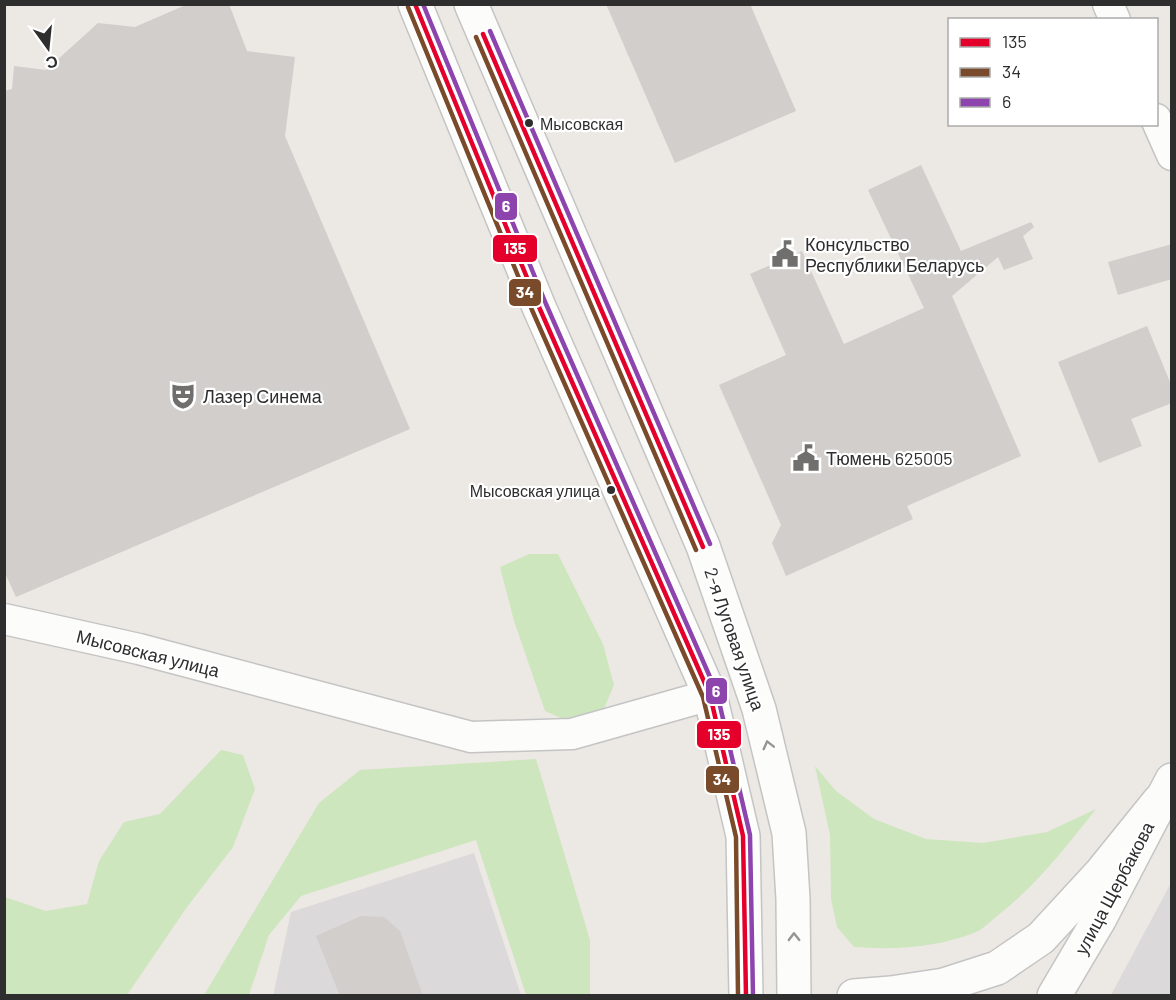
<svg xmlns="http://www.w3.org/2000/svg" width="1176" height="1000" font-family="Barlow,sans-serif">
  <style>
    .industrial { fill: #dcd9db }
    .green { fill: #cee6be }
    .building { fill: #d1cecb }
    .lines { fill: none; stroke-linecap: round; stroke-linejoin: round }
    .minor-casing { stroke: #c5c4c5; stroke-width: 33 }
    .tertiary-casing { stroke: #c5c4c5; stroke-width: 36 }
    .secondary-casing { stroke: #c5c4c5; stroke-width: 36 }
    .minor { stroke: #fcfcfb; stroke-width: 30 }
    .tertiary { stroke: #fcfcfb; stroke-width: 33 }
    .secondary { stroke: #fcfcfb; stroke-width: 33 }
    .bus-1-casing { stroke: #fff; stroke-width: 9 }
    .bus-2-casing { stroke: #fff; stroke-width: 9 }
    .bus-3-casing { stroke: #fff; stroke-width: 9 }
    .bus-1 { stroke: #e4002b; stroke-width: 4.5 }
    .bus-2 { stroke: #7a4b2a; stroke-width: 4.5 }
    .bus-3 { stroke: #8e44ad; stroke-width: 4.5 }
    .oneway { stroke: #959594 }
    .bus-dot { fill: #2e2e2e; stroke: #fff; stroke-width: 2 }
    .labels { text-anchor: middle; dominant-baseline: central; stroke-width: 4.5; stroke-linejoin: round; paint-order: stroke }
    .bus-label { font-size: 16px; fill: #2e2e2e; stroke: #fff; text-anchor: start }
    .poi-label { font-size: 18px; fill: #2e2e2e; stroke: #fff; text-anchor: start }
    .street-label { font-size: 18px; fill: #2e2e2e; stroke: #fff }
    .line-badge { stroke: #fff; stroke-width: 2 }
    .badge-label { font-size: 16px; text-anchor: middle; font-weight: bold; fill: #fff }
  </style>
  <rect width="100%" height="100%" fill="#ece8e4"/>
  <!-- industrial -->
  <g class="industrial">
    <polygon points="474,853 521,995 273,996 291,912"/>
    <polygon points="1171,883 1171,995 1111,995"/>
  </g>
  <!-- green -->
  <g class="green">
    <polygon points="529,554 558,554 603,644 614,685 603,711 574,724 545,711 514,621 500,567"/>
    <polygon points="221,750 243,755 255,789 233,847 187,907 127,995 5,995 5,897 46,911 87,904 99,861 124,822 160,814"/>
    <polygon points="536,759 590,940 590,995 526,995 476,840 301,896 269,935 249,995 204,995 319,803 360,770"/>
    <path d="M815 766 836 791 874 819 926 839 983 843 1047 832 1096 809C1065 848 1037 885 997 916 991 921 983 929 976 932 937 948 894 950 854 947L837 927 831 899 830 835Z"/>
  </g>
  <!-- building -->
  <g class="building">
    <polygon points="188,4 229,4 247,51 295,57 285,136 410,429 16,597 4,571 4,91 12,89 14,66 46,70 98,23 135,27"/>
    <polygon points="606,4 750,4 796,111 675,163"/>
    <polygon points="921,165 961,251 1031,222 1034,227 1023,236 1033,259 1004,270 998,257 952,296 1021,456 907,506 913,519 786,576 772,543 781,525 719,385 786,355 750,274 802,251 844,344 924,308 868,190"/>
    <polygon points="1172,244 1172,279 1118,295 1108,262"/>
    <polygon points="1147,326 1172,387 1172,403 1131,419 1142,446 1099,463 1058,362"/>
    <polygon points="361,916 384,917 400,931 423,996 340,996 316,936"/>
  </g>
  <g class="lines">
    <defs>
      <g id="minor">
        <polyline points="1108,4 1115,20"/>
        <polyline points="1156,119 1172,155"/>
        <polyline points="4,619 139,649 471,737 572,734 710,695"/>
      </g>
      <g id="tertiary">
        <polyline points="854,996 891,993 944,985 997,968 1041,938 1100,874 1159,801"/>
        <polyline points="1054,996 1100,918 1172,780"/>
      </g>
      <g id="secondary">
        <polyline points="415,4 539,307 710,695 743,836 746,996"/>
        <polyline points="471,4 703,546 759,709 789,833 793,899 794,996"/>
      </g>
    </defs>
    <!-- minor casing -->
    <use href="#minor" class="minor-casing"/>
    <!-- tertiary casing -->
    <use href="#tertiary" class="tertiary-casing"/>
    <!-- secondary casing -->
    <use href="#secondary" class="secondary-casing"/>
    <!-- minor -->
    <use href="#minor" class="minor"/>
    <!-- tertiary -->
    <use href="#tertiary" class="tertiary"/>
    <!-- secondary -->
    <use href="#secondary" class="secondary"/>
    <defs>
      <g id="bus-1">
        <polyline points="415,4 539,307 710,695 743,836 746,996"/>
        <polyline points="483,34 703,547"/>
      </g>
      <g id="bus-2">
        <polyline points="408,7 532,310 703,697 736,837 738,996"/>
        <polyline points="476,37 696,550"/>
      </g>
      <g id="bus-3">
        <polyline points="423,4 546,304 717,693 750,835 753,996"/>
        <polyline points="490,31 710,544"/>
      </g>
    </defs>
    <!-- bus-1 casing -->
    <use href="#bus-1" class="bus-1-casing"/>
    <!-- bus-2 casing -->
    <use href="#bus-2" class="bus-2-casing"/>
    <!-- bus-3 casing -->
    <use href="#bus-3" class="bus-3-casing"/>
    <!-- bus-1 -->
    <use href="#bus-1" class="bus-1"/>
    <!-- bus-2 -->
    <use href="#bus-2" class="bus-2"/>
    <!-- bus-3 -->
    <use href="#bus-3" class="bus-3"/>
  </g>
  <!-- one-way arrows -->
  <defs><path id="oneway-chevron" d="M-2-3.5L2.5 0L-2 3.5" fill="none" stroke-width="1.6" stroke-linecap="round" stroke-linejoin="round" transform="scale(1.5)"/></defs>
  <g class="oneway">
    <use href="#oneway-chevron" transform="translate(768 745) rotate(-104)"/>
    <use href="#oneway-chevron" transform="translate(794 937) rotate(-91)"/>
  </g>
  <!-- icons -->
  <defs>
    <symbol id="civic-bare" viewBox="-9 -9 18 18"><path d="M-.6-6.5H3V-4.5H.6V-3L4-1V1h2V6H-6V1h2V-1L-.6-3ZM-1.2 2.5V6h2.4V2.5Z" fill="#706f6e" stroke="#fff" stroke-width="2.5" paint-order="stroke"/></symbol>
    <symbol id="theatre-bare" viewBox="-9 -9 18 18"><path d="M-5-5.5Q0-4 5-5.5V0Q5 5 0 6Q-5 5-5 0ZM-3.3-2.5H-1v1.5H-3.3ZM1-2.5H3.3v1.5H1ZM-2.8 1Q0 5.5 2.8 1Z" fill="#706f6e" stroke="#fff" stroke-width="2.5" paint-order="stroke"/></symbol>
  </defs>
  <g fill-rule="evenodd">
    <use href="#civic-bare" x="766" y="235" width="38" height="38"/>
    <use href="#theatre-bare" x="164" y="377" width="38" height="38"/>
    <use href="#civic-bare" x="787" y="439" width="38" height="38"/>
  </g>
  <!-- markers -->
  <g class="bus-dot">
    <circle cx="529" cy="123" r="5"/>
    <circle cx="611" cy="490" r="5"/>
  </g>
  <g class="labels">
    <!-- bus labels -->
    <g class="bus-label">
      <text x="540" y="123">Мысовская</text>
      <text x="600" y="490" text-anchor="end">Мысовская улица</text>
    </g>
    <!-- poi labels -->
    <g class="poi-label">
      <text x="805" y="244">Консульство<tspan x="805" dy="21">Республики Беларусь</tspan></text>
      <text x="203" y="396">Лазер Синема</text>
      <text x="826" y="458">Тюмень 625005</text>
    </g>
    <!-- street labels -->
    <g class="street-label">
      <text transform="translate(735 639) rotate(71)">2-я Луговая улица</text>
      <text transform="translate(148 653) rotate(14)">Мысовская улица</text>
      <text transform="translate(1114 888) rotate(-62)">улица Щербакова</text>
    </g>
  </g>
  <g class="line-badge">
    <rect x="494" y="192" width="24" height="29" rx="6" fill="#8e44ad"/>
    <rect x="492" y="234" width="46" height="29" rx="6" fill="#e4002b"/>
    <rect x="508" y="278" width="34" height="29" rx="6" fill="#7a4b2a"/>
    <rect x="705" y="677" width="23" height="28" rx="6" fill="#8e44ad"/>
    <rect x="696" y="720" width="46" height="29" rx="6" fill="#e4002b"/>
    <rect x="705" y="765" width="35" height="29" rx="6" fill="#7a4b2a"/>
  </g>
  <g class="badge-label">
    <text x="506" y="212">6</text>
    <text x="515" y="254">135</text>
    <text x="525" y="298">34</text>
    <text x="716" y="697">6</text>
    <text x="719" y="740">135</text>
    <text x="722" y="785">34</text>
  </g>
  <!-- border -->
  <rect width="1176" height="1000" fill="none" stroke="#2e2e2e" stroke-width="12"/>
  <!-- legend -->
  <rect x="948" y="18" width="210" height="108" fill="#ffffff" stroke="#ababab" stroke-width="1.5"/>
  <rect x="960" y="38" width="30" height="9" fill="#e4002b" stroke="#ababab" stroke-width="1.5"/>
  <text x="1002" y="48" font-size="18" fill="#2e2e2e">135</text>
  <rect x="960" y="68" width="30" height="9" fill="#7a4b2a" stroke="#ababab" stroke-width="1.5"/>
  <text x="1002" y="78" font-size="18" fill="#2e2e2e">34</text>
  <rect x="960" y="98" width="30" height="9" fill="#8e44ad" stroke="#ababab" stroke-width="1.5"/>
  <text x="1002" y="108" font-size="18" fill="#2e2e2e">6</text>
  <!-- north arrow -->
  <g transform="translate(48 48) rotate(165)" stroke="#ffffff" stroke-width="4.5" paint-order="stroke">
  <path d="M0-4.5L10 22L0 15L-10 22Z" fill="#2e2e2e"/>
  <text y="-9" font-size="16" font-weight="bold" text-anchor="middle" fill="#2e2e2e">С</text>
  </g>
</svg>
